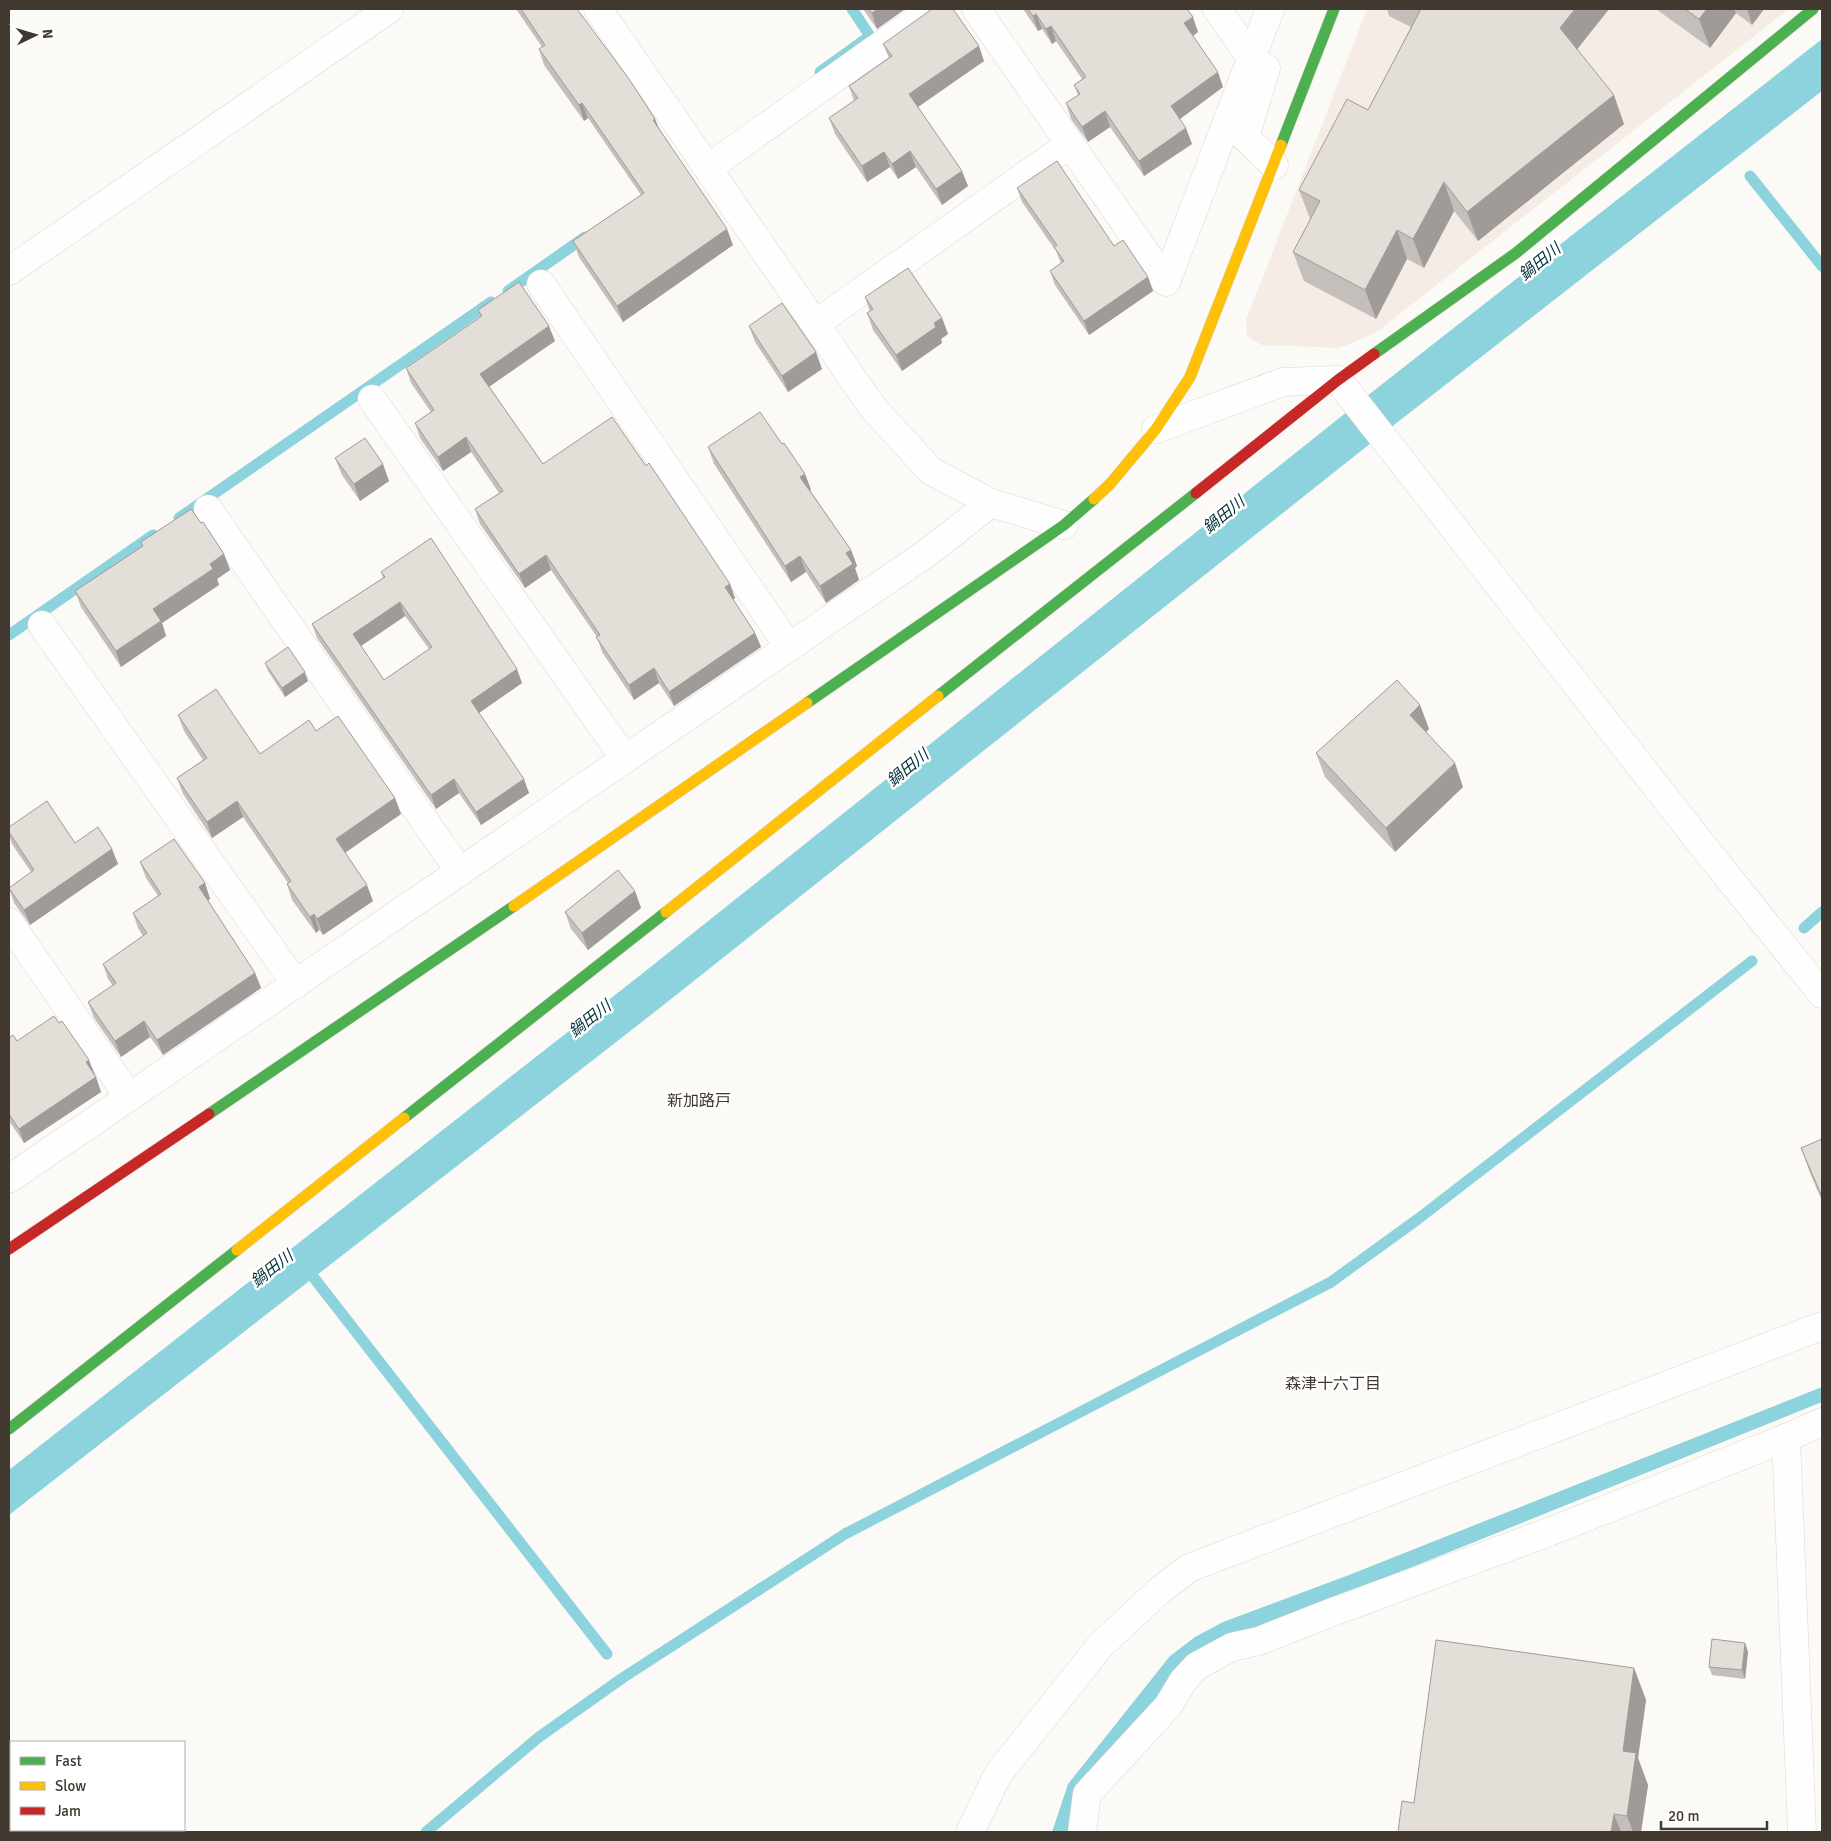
<svg xmlns="http://www.w3.org/2000/svg" width="1831" height="1841" font-family="Signika,'Noto Sans JP',sans-serif">
  <style>
    .built { fill: #f5ede5 }
    .water { fill: #8cd3dd }
    .lines { fill: none; stroke-linecap: round; stroke-linejoin: round }
    .stream { stroke: #8cd3dd; stroke-width: 11 }
    .street-casing { stroke: #dcd5d0; stroke-width: 29 }
    .fast-casing { stroke: #dcd5d0; stroke-width: 12 }
    .slow-casing { stroke: #dcd5d0; stroke-width: 12 }
    .jam-casing { stroke: #dcd5d0; stroke-width: 12 }
    .street { stroke: #fffefe; stroke-width: 28 }
    .fast { stroke: #4caf50; stroke-width: 11 }
    .slow { stroke: #ffc107; stroke-width: 11 }
    .jam { stroke: #c62828; stroke-width: 11 }
    .wall { fill: #c4bfbb; fill-rule: evenodd }
    .shaded-wall { fill: #a09b98 }
    .building { fill: #e4ded9; stroke: #a09b98; fill-rule: evenodd }
    .labels { text-anchor: middle; dominant-baseline: central; stroke-width: 5; stroke-linejoin: round; paint-order: stroke }
    .water-label { font-size: 16px; font-style: italic; fill: #003339; stroke: #fff }
    .neighbourhood-label { font-size: 16px; fill: #41392f; stroke: #fff }
  </style>
  <rect width="100%" height="100%" fill="#fcfaf7"/>
  <!-- built -->
  <polygon class="built" points="1367,9 1789,9 1374,334 1339,348 1261,345 1247,336 1246,320"/>
  <!-- water -->
  <g class="water">
    <polygon points="1822,39 1822,91 1376,439 661,1007 9,1515 9,1470 643,973 1353,407"/>
    <polygon points="1822,1387 1822,1402 1251,1632 1225,1637 1070,1832 1052,1832 1068,1784 1170,1656 1195,1637 1223,1622 1349,1575"/>
  </g>
  <g class="lines">
    <!-- stream -->
    <g class="stream">
      <polyline points="820,72 870,36 852,9"/>
      <polyline points="1750,176 1822,266"/>
      <polyline points="508,291 585,237"/>
      <polyline points="179,518 491,302"/>
      <polyline points="9,635 153,535"/>
      <polyline points="1804,928 1822,912"/>
      <polyline points="314,1278 607,1654"/>
      <polyline points="426,1832 539,1737 624,1677 845,1534 1331,1282 1418,1219 1752,961"/>
    </g>
    <defs>
      <g id="street">
        <polyline points="598,9 873,408 931,471 991,503 1064,525"/>
        <polyline points="976,9 1166,282 1270,9"/>
        <polyline points="1217,9 1251,58 1266,68 1245,137 1274,165"/>
        <polyline points="708,168 932,9"/>
        <polyline points="9,271 389,9"/>
        <polyline points="541,284 789,647"/>
        <polyline points="815,324 1070,144"/>
        <polyline points="372,399 625,759"/>
        <polyline points="1156,429 1283,382 1338,380 1699,841 1822,994"/>
        <polyline points="208,509 460,872"/>
        <polyline points="42,625 296,984"/>
        <polyline points="9,922 129,1097"/>
        <polyline points="9,1179 927,553 991,503"/>
        <polyline points="970,1832 998,1774 1101,1645 1159,1591 1189,1568 1822,1326"/>
        <polyline points="1082,1832 1087,1794 1168,1706 1183,1681 1197,1666 1232,1647 1259,1641 1330,1613 1549,1532 1786,1438"/>
        <polyline points="1802,1832 1786,1438 1822,1422"/>
      </g>
      <g id="fast">
        <polyline points="1281,145 1334,9"/>
        <polyline points="1374,354 1516,253 1813,9"/>
        <polyline points="938,696 1196,493"/>
        <polyline points="807,703 1064,525 1094,499"/>
        <polyline points="209,1114 514,906"/>
        <polyline points="404,1118 666,912"/>
        <polyline points="9,1429 237,1250"/>
      </g>
      <g id="slow">
        <polyline points="1094,499 1110,484 1156,429 1190,377 1281,145"/>
        <polyline points="514,906 807,703"/>
        <polyline points="666,912 938,696"/>
        <polyline points="237,1250 404,1118"/>
      </g>
      <g id="jam">
        <polyline points="1196,493 1338,380 1374,354"/>
        <polyline points="9,1249 209,1114"/>
      </g>
    </defs>
    <!-- street casing -->
    <use href="#street" class="street-casing"/>
    <!-- fast casing -->
    <use href="#fast" class="fast-casing"/>
    <!-- slow casing -->
    <use href="#slow" class="slow-casing"/>
    <!-- jam casing -->
    <use href="#jam" class="jam-casing"/>
    <!-- street -->
    <use href="#street" class="street"/>
    <!-- fast -->
    <use href="#fast" class="fast"/>
    <!-- slow -->
    <use href="#slow" class="slow"/>
    <!-- jam -->
    <use href="#jam" class="jam"/>
  </g>
  <!-- wall -->
  <g class="wall">
    <polygon points="516,9 577,9 655,119 660,130 733,245 623,322 579,257 573,241 641,195 588,118 584,121 544,65 539,49 542,47"/>
    <polygon points="863,9 905,9 877,29"/>
    <polygon points="1023,9 1187,9 1198,32 1193,36 1223,87 1180,119 1192,144 1144,176 1110,127 1088,142 1071,119 1066,103 1078,95 1074,85 1082,79 1056,41 1052,44 1042,29 1038,31"/>
    <polygon points="1387,9 1609,9 1577,49 1624,124 1478,241 1454,211 1424,268 1407,259 1376,319 1304,281 1293,252 1310,219 1299,190 1368,110 1411,27 1389,16"/>
    <polygon points="1656,9 1764,9 1752,25 1736,13 1710,48"/>
    <polygon points="883,44 984,61 918,107 968,186 942,205 916,167 898,179 890,167 867,182 835,134 829,118 854,101 849,86 889,58"/>
    <polygon points="1017,188 1114,246 1148,277 1153,291 1089,335 1055,285 1050,271 1061,263 1056,251 1022,202"/>
    <polygon points="865,297 942,318 948,334 941,339 942,343 902,371 873,330 867,313 870,312"/>
    <polygon points="478,310 555,341 489,386 543,464 646,466 730,584 735,598 733,600 755,633 761,647 674,706 659,683 634,700 602,652 597,637 551,570 525,588 480,524 475,509 499,493 471,452 443,471 420,438 415,423 431,412 411,383 406,368 480,317"/>
    <polygon points="749,326 822,369 788,392 755,342"/>
    <polygon points="782,444 805,474 811,490 810,490 851,550 857,566 855,568 859,580 826,603 806,572 791,582 714,464 708,447"/>
    <polygon points="335,458 389,481 360,501 342,475"/>
    <polygon points="201,523 224,554 230,570 217,579 219,585 162,623 166,636 121,667 81,607 75,591 142,546 141,542"/>
    <path d="M381 572 522 683 479 713 529 793 481 825 459 793 436 809 317 638 312 624 383 578ZM405 616 429 649 384 680 361 646Z"/>
    <polygon points="265,663 308,681 285,697 268,671"/>
    <polygon points="1420,705 1429,729 1426,732 1463,787 1395,852 1325,777 1316,753"/>
    <polygon points="178,715 260,754 316,731 395,798 401,814 345,852 373,901 323,935 319,930 316,933 292,900 287,884 288,883 243,817 212,838 183,794 177,778 203,760 184,731"/>
    <polygon points="9,827 75,843 112,849 118,864 30,925 14,903 9,888 31,872 12,844 9,835"/>
    <polygon points="140,862 205,883 210,899 208,901 255,973 261,988 163,1055 150,1037 121,1057 94,1018 88,1002 113,986 108,979 103,964 143,936 138,928 133,913 158,896 146,878"/>
    <polygon points="635,891 641,908 588,950 571,929 565,912"/>
    <polygon points="9,1038 17,1041 95,1075 94,1075 101,1092 24,1143 9,1121"/>
    <polygon points="1822,1139 1822,1201 1810,1173 1801,1148"/>
    <polygon points="1745,1643 1748,1652 1745,1679 1712,1675 1709,1667"/>
    <polygon points="1634,1668 1646,1700 1638,1758 1648,1785 1641,1832 1398,1832 1414,1803"/>
  </g>
  <!-- shaded-wall -->
  <g class="shaded-wall">
    <polygon points="878,9 905,9 877,29 872,13"/>
    <polygon points="1575,9 1609,9 1571,57 1560,28"/>
    <polygon points="1707,9 1734,9 1736,13 1710,48 1699,19"/>
    <polygon points="1747,9 1764,9 1752,25"/>
    <polygon points="1036,14 1042,29 1038,31 1033,16"/>
    <polygon points="1193,17 1198,32 1189,38 1184,23"/>
    <polygon points="1051,26 1056,41 1052,44 1046,29"/>
    <polygon points="979,46 984,61 915,109 909,94"/>
    <polygon points="1218,72 1223,87 1176,122 1171,106"/>
    <polygon points="1614,95 1624,124 1478,241 1467,212"/>
    <polygon points="582,103 588,118 584,121 579,105"/>
    <polygon points="1105,111 1110,127 1088,142 1082,127"/>
    <polygon points="655,119 661,134 653,120"/>
    <polygon points="1186,128 1192,144 1144,176 1139,161"/>
    <polygon points="910,151 916,167 898,179 892,164"/>
    <polygon points="884,152 890,167 867,182 862,166"/>
    <polygon points="962,171 968,186 942,205 936,189"/>
    <polygon points="1444,182 1454,211 1424,268 1413,239"/>
    <polygon points="727,229 733,245 623,322 617,306"/>
    <polygon points="1397,230 1407,259 1376,319 1365,290"/>
    <polygon points="1148,277 1153,291 1089,335 1084,321"/>
    <polygon points="942,318 948,334 941,339 942,343 902,371 896,355 934,323"/>
    <polygon points="549,326 555,341 486,389 480,374"/>
    <polygon points="816,352 822,369 788,392 782,376"/>
    <polygon points="466,437 471,452 443,471 438,457"/>
    <polygon points="383,464 389,481 360,501 354,484"/>
    <polygon points="805,474 811,490 806,493 800,477"/>
    <polygon points="851,550 857,566 855,568 859,580 826,603 820,586 846,553"/>
    <polygon points="224,554 230,570 217,579 219,585 162,623 166,636 121,667 116,651 153,609 210,564"/>
    <polygon points="546,555 551,570 525,588 519,574"/>
    <polygon points="800,556 806,572 791,582 785,566"/>
    <polygon points="730,584 735,598 730,602 725,587"/>
    <polygon points="400,602 405,616 358,648 353,634"/>
    <polygon points="755,633 761,647 674,706 669,692"/>
    <polygon points="654,668 659,683 634,700 629,685"/>
    <polygon points="517,669 522,683 476,715 471,701"/>
    <polygon points="305,672 308,681 285,697 282,688"/>
    <polygon points="1420,705 1429,729 1418,739 1410,715"/>
    <polygon points="1455,763 1463,787 1395,852 1386,828"/>
    <polygon points="454,779 459,793 436,809 431,795"/>
    <polygon points="524,779 529,793 481,825 476,812"/>
    <polygon points="395,798 401,814 342,855 336,839"/>
    <polygon points="237,801 243,817 212,838 207,822"/>
    <polygon points="112,849 118,864 30,925 24,910"/>
    <polygon points="205,883 210,899 204,903 199,887"/>
    <polygon points="367,885 373,901 323,935 317,919"/>
    <polygon points="635,891 641,908 588,950 582,933"/>
    <polygon points="314,914 319,930 316,933 310,917"/>
    <polygon points="255,973 261,988 163,1055 157,1040"/>
    <polygon points="144,1021 150,1037 121,1057 115,1041"/>
    <polygon points="89,1060 95,1075 91,1077 86,1062"/>
    <polygon points="96,1077 101,1092 24,1143 19,1129"/>
    <polygon points="1745,1643 1748,1652 1745,1679 1742,1670"/>
    <polygon points="1634,1668 1646,1700 1638,1758 1648,1785 1641,1832 1633,1832 1627,1816 1623,1751"/>
    <polygon points="1614,1814 1621,1832 1611,1832"/>
  </g>
  <!-- building -->
  <g class="building">
    <polygon points="521,9 577,9 629,79 655,119 653,120 727,229 617,306 573,241 644,193 582,103 579,105 539,49 545,45"/>
    <polygon points="869,9 878,9 872,13"/>
    <polygon points="932,9 953,9 979,46 909,94 962,171 936,189 910,151 892,164 884,152 862,166 829,118 858,98 849,86 892,56 883,44"/>
    <polygon points="1028,9 1187,9 1193,17 1184,23 1218,72 1171,106 1186,128 1139,161 1105,111 1082,127 1066,103 1080,94 1074,85 1086,77 1051,26 1046,29 1036,14 1033,16"/>
    <polygon points="1421,9 1575,9 1560,28 1614,95 1467,212 1444,182 1413,239 1397,230 1365,290 1293,252 1320,201 1299,190 1347,99 1368,110"/>
    <polygon points="1685,9 1707,9 1699,19"/>
    <polygon points="1057,161 1114,246 1123,240 1148,277 1084,321 1050,271 1064,261 1054,247 1057,245 1017,188"/>
    <polygon points="908,268 942,318 934,323 936,327 896,355 867,313 873,309 865,297"/>
    <polygon points="519,282 549,326 480,374 543,464 612,417 646,466 649,463 730,584 725,587 755,633 669,692 654,668 629,685 596,637 600,635 546,555 519,574 475,509 503,491 466,437 438,457 415,423 434,410 406,368 482,316 478,310"/>
    <polygon points="782,303 816,352 782,376 749,326"/>
    <polygon points="760,412 782,444 784,443 805,474 800,477 851,550 846,553 853,564 820,586 800,556 785,566 708,447"/>
    <polygon points="365,438 383,464 354,484 335,458"/>
    <polygon points="191,509 201,523 203,522 224,554 210,564 213,569 153,609 161,621 116,651 75,591 143,546 141,542"/>
    <path d="M431 538 517 669 471 701 524 779 476 812 454 779 431 795 312 624 385 577 381 572ZM400 602 432 647 384 680 353 634Z"/>
    <polygon points="288,647 305,672 282,688 265,663"/>
    <polygon points="1397,680 1420,705 1410,715 1455,763 1386,828 1316,753"/>
    <polygon points="216,689 260,754 309,720 316,731 338,716 395,798 336,839 367,885 317,919 314,914 310,917 287,884 291,881 237,801 207,822 177,778 207,758 178,715"/>
    <polygon points="47,801 75,843 98,827 112,849 24,910 9,888 34,870 9,832 9,827"/>
    <polygon points="174,839 205,883 199,887 255,973 157,1040 144,1021 115,1041 88,1002 116,983 103,964 147,933 133,913 161,894 140,862"/>
    <polygon points="618,870 635,891 582,933 565,912"/>
    <polygon points="54,1016 59,1023 62,1021 89,1060 86,1062 96,1077 19,1129 9,1114 9,1038 13,1035 17,1041"/>
    <polygon points="1822,1139 1822,1197 1801,1148"/>
    <polygon points="1712,1639 1745,1643 1742,1670 1709,1667"/>
    <polygon points="1436,1640 1634,1668 1623,1751 1636,1753 1627,1816 1614,1814 1611,1832 1398,1832 1402,1801 1414,1803"/>
  </g>
  <g class="labels">
    <!-- water labels -->
    <g class="water-label">
      <text transform="translate(1540 262) rotate(-39)">鍋田川</text>
      <text transform="translate(1224 515) rotate(-39)">鍋田川</text>
      <text transform="translate(908 768) rotate(-39)">鍋田川</text>
      <text transform="translate(590 1019) rotate(-38)">鍋田川</text>
      <text transform="translate(272 1269) rotate(-38)">鍋田川</text>
    </g>
    <!-- neighbourhood labels -->
    <g class="neighbourhood-label">
      <text x="699" y="1101">新加路戸</text>
      <text x="1333" y="1384">森津十六丁目</text>
    </g>
  </g>
  <!-- border -->
  <rect width="1831" height="1841" fill="none" stroke="#41392f" stroke-width="20"/>
  <!-- legend -->
  <rect x="10" y="1741" width="175" height="90" fill="#ffffff" stroke="#b3b0ac"/>
  <rect x="20" y="1757" width="25" height="8" fill="#4caf50" stroke="#b3b0ac"/>
  <text x="55" y="1766" font-size="15" fill="#41392f">Fast</text>
  <rect x="20" y="1782" width="25" height="8" fill="#ffc107" stroke="#b3b0ac"/>
  <text x="55" y="1791" font-size="15" fill="#41392f">Slow</text>
  <rect x="20" y="1807" width="25" height="8" fill="#c62828" stroke="#b3b0ac"/>
  <text x="55" y="1816" font-size="15" fill="#41392f">Jam</text>
  <!-- north arrow -->
  <g transform="translate(35 35) rotate(85)" stroke="#ffffff" stroke-width="4" paint-order="stroke">
  <path d="M0-4L9 19L0 12L-9 19Z" fill="#41392f"/>
  <text y="-8" font-size="14" font-weight="bold" text-anchor="middle" fill="#41392f">N</text>
  </g>
  <!-- scale -->
  <path d="M1661 1821v8h106v-8" fill="none" stroke="#41392f" stroke-width="2.5"/>
  <text x="1668" y="1821" font-size="15" fill="#41392f" stroke="#ffffff" stroke-width="4" paint-order="stroke">20 m</text>
</svg>
